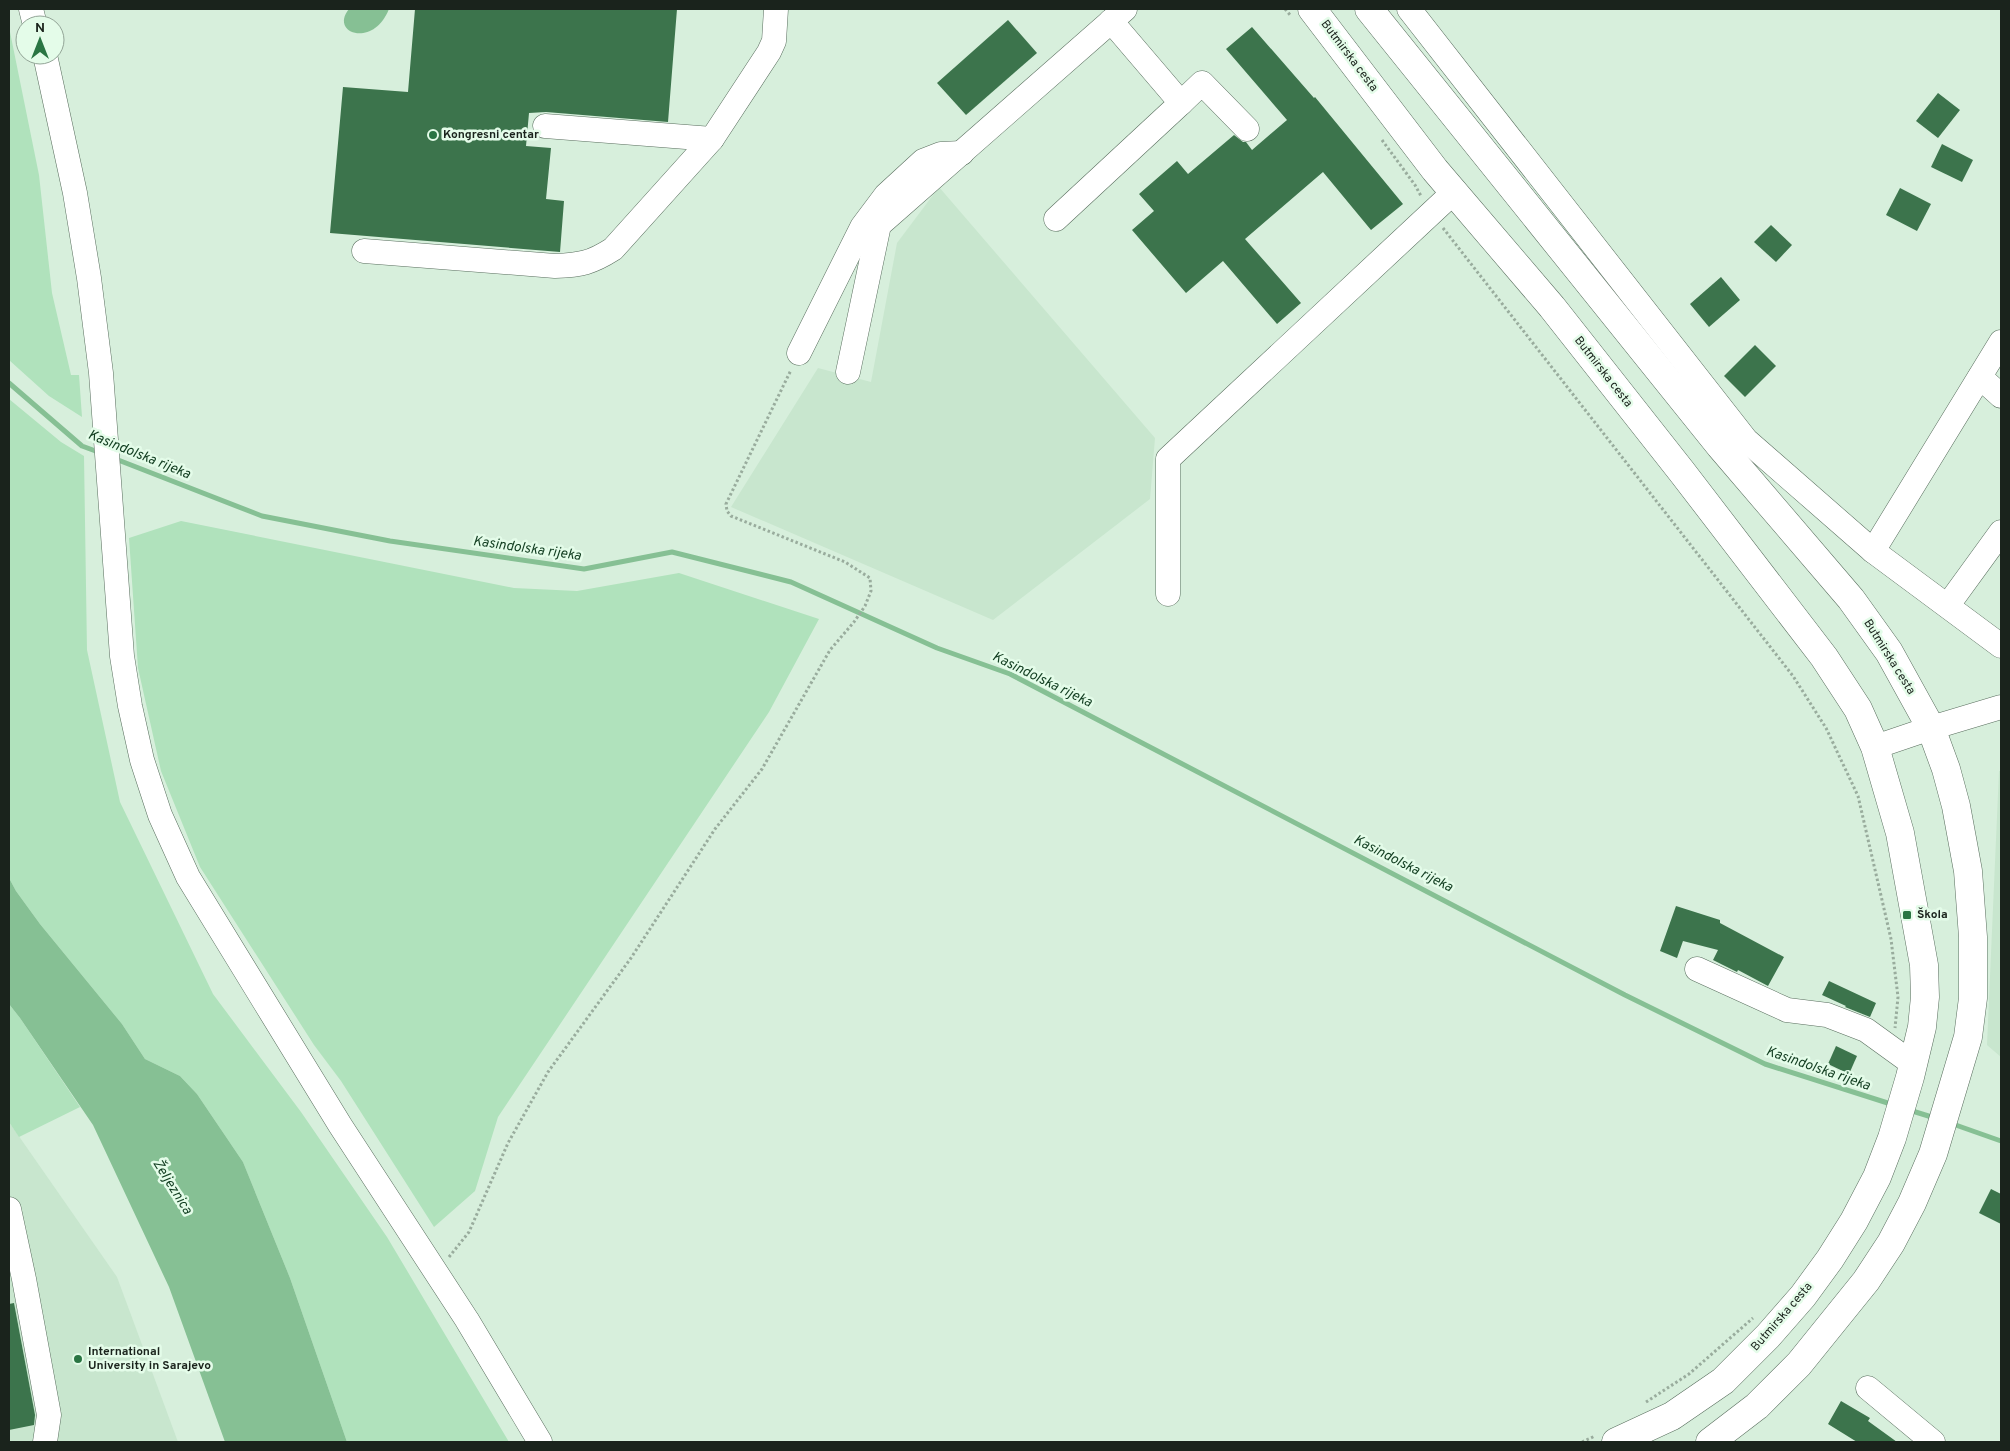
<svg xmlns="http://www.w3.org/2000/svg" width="2010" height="1451" font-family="Overpass,sans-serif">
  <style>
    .built { fill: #c8e6ce }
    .green { fill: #b0e2bc }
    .water { fill: #86c094 }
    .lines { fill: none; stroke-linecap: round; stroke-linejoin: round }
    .stream { stroke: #86c094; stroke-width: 5 }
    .building { fill: #3c744c }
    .minor-casing { stroke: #596e5e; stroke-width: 25 }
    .major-casing { stroke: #596e5e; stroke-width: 29 }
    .path { stroke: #99ac9d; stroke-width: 3; stroke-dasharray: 2.5 2.5; stroke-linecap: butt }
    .minor { stroke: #fff; stroke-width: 24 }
    .major { stroke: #fff; stroke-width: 28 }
    .poi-dot { fill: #2a7543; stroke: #e4fce9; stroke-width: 2 }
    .labels { text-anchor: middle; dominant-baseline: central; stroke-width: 5; stroke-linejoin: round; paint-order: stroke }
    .street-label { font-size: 12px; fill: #1a231c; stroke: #e4fce9 }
    .poi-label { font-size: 12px; font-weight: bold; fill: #1a231c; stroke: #e4fce9; text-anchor: start }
    .water-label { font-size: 14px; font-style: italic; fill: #113d20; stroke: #e4fce9 }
  </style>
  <rect width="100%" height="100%" fill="#d7efdc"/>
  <!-- built -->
  <g class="built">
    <polygon points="939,187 1155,438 1150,499 993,620 731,507 818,368 871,382 897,243"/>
    <polygon points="1999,771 2001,771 2001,1057 1987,1045"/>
    <polygon points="9,1122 117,1277 178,1442 9,1442"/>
  </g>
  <!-- green -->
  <g class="green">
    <polygon points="9,27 39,175 52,293 71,375 79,375 82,417 49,396 9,360"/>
    <polygon points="9,399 61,442 84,456 87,650 120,802 213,994 301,1112 387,1237 509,1442 347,1442 290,1278 243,1162 197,1094 180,1076 145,1059 122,1024 40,924 16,891 9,878"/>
    <polygon points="181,521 514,588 577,591 679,573 819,619 769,712 498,1117 475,1191 434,1227 341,1081 314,1045 200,867 161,771 138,668 129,538"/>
    <polygon points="9,1004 20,1018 80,1107 19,1137 9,1122"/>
  </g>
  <!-- water -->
  <g class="water">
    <path d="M349 9H389C373 49 329 33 349 9Z"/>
    <polygon points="9,878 16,891 40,924 122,1024 145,1059 180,1076 197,1094 243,1162 290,1278 347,1442 225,1442 169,1287 93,1125 20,1018 9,1004"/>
  </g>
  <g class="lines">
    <!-- stream -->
    <g class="stream">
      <polyline points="9,383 82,446 101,453"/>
      <polyline points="113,458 262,516 390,541 584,569 672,552 791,582 937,648 1010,674 1625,995 1765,1064 1894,1105"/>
      <polyline points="1909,1110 1935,1118"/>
      <polyline points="1950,1123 2001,1141"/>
    </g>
  </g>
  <!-- building -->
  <g class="building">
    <polygon points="415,9 677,9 668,122 546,112 529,113 526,146 551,148 546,199 564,201 560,252 330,233 343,87 408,92"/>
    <polygon points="1008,20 1037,53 966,115 937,83"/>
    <polygon points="1252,27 1314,98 1315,97 1403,204 1371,230 1323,172 1245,239 1301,303 1277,324 1223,261 1186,293 1132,230 1154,211 1139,194 1177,161 1188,174 1234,135 1243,142 1246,142 1252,150 1287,120 1226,49"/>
    <polygon points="1938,93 1960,110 1938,138 1916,121"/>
    <polygon points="1942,144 1973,160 1962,182 1931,167"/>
    <polygon points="1900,188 1931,204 1917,231 1886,215"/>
    <polygon points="1771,225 1792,245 1776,262 1754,242"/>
    <polygon points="1721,277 1740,300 1709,327 1690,304"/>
    <polygon points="1755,345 1776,366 1745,397 1724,376"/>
    <polygon points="1676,906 1720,920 1720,923 1784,957 1768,986 1738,970 1737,972 1713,960 1718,950 1683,941 1677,958 1660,951"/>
    <polygon points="1829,981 1876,1003 1870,1017 1845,1007 1846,1006 1822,995"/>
    <polygon points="1836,1046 1857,1056 1849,1074 1828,1064"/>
    <polygon points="1991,1189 2001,1194 2001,1224 1979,1213"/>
    <polygon points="14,1303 35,1415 34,1425 9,1430 9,1304"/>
    <polygon points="1841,1401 1870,1418 1868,1421 1897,1442 1857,1442 1828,1424"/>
  </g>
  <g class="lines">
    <defs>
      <g id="minor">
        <polyline points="31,9 35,25"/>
        <polyline points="1409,9 1746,440 1873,551 2001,646"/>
        <polyline points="45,55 75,193 89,278 101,373 122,656 130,706 142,760 160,815 188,877 340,1125 467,1320 540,1442"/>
        <polyline points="1181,103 1202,83 1247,129"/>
        <polyline points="545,126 712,139 769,52 774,41 776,9"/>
        <polyline points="1056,219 1181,103 1111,21"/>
        <path d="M364 251 555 266C581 265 591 263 613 249L712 139"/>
        <polyline points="799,353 862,227 886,195 923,161 941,154 962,153"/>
        <polyline points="848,372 879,225 1125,9"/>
        <polyline points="1980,377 2001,396"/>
        <polyline points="1873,551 2001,342"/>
        <polyline points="1168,594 1168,459 1455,191"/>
        <polyline points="1948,605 2001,532"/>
        <polyline points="1875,747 1931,728 2001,707"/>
        <polyline points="1697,969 1787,1010 1827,1015 1866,1030 1913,1064"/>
        <polyline points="9,1209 24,1279 49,1415 45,1442"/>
        <polyline points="1868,1388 1933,1442"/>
      </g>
      <g id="major">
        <polyline points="1312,9 1435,170 1552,307 1682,472 1824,657 1858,709 1875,747 1900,833 1924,965 1925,997 1922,1027 1910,1077 1892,1138 1877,1177 1854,1221 1830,1259 1803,1296 1768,1336 1723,1381 1672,1416 1616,1442"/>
        <polyline points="1369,9 1720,446 1851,599 1889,652 1931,728 1946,769 1956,806 1968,871 1973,937 1973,998 1968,1037 1933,1154 1912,1203 1891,1243 1866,1281 1799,1364 1757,1406 1710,1442"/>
      </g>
    </defs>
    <!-- minor casing -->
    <use href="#minor" class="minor-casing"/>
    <!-- major casing -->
    <use href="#major" class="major-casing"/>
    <!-- path -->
    <g class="path">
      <polyline points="1285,9 1291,16"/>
      <polyline points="1382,140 1415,185 1421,196"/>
      <polyline points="1443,228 1793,676 1826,728 1858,796 1891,939 1898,997 1895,1028"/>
      <polyline points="449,1257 469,1232 508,1143 548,1072 631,958 715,829 762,769 830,650 854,622 865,606 871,591 870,578 845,562 731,516 727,511 726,504 791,370"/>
      <polyline points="1646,1402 1689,1374 1753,1318"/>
      <polyline points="1582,1442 1595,1436"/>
    </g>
    <!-- minor -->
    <use href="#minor" class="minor"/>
    <!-- major -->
    <use href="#major" class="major"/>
  </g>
  <!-- markers -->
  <g class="poi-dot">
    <circle cx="433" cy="135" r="5"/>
    <rect x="1902" y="910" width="10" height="10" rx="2.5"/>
    <circle cx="78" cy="1359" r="5"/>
  </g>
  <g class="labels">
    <!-- street labels -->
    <g class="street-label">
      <text transform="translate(1349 56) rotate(53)">Butmirska cesta</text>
      <text transform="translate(1603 372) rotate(52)">Butmirska cesta</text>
      <text transform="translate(1889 657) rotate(58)">Butmirska cesta</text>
      <text transform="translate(1782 1317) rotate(-49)">Butmirska cesta</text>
    </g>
    <!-- poi labels -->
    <g class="poi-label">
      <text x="443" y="135">Kongresni centar</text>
      <text x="1917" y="915">Škola</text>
      <text x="88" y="1352">International<tspan x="88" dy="14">University in Sarajevo</tspan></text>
    </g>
    <!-- water labels -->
    <g class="water-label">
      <text transform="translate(139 455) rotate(22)">Kasindolska rijeka</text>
      <text transform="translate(527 549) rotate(8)">Kasindolska rijeka</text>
      <text transform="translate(1042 680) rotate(26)">Kasindolska rijeka</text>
      <text transform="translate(1403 864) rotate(27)">Kasindolska rijeka</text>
      <text transform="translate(1818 1069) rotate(19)">Kasindolska rijeka</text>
      <text transform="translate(172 1187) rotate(58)">Željeznica</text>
    </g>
  </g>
  <!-- border -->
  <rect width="2010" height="1451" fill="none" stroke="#1a231c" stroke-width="20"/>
  <!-- north arrow -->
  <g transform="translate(40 40)"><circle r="24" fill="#e4fce9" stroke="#93a597"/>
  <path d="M0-4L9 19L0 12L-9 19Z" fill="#2a7543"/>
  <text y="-8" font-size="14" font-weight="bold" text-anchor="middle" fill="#1a231c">N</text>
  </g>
</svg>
